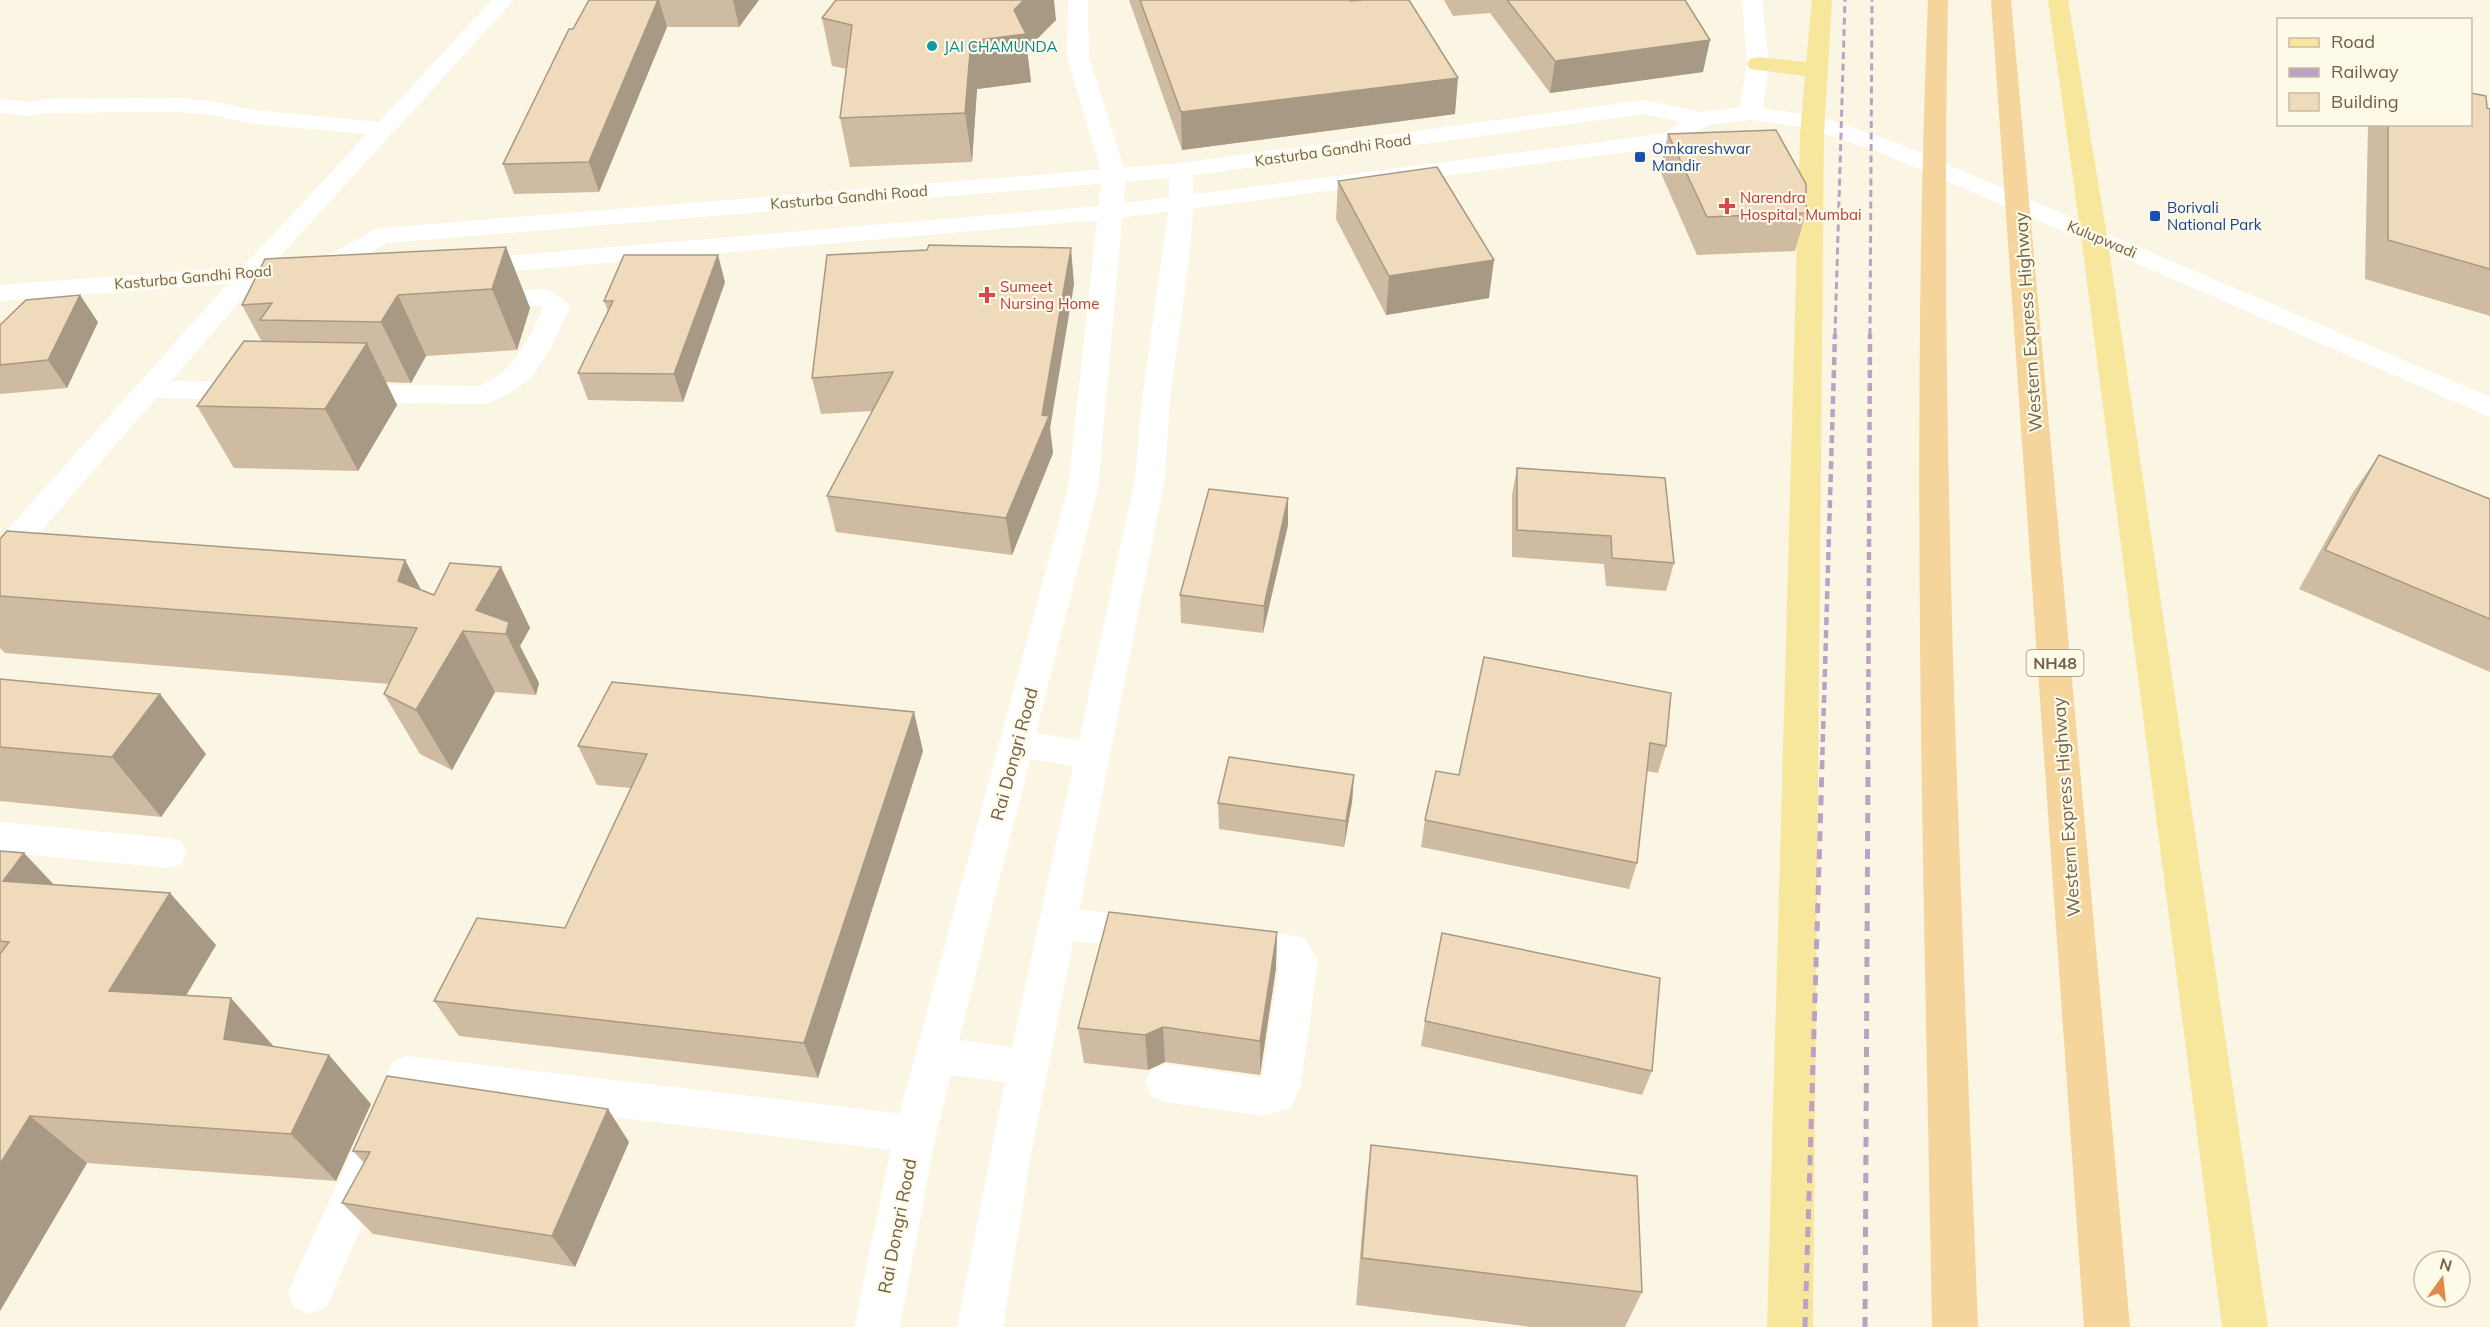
<svg xmlns="http://www.w3.org/2000/svg" width="2490" height="1327" font-family="Mulish,sans-serif">
  <style>
    .lines { fill: none; stroke-linecap: round; stroke-linejoin: round }
    .service { fill: #fff; fill-rule: evenodd }
    .minor { fill: #fff; fill-rule: evenodd }
    .tertiary { fill: #fff; fill-rule: evenodd }
    .secondary { fill: #fff; fill-rule: evenodd }
    .primary { fill: #f7e79d; fill-rule: evenodd }
    .trunk { fill: #f5d59c; fill-rule: evenodd }
    .rail-far2 { stroke: #baa2c3; stroke-width: 3; stroke-dasharray: 7 4.5; stroke-linecap: butt }
    .rail-far1 { stroke: #baa2c3; stroke-width: 4.5; stroke-dasharray: 8 5; stroke-linecap: butt }
    .rail { stroke: #baa2c3; stroke-width: 5; stroke-dasharray: 10 8; stroke-linecap: butt }
    .wall { fill: #cebba1 }
    .shaded-wall { fill: #a79983 }
    .building { fill: #efdabb; stroke: #a79983; stroke-width: 1.5 }
    .culture-dot { fill: #0f9aa8; stroke: #fefae8; stroke-width: 2 }
    .transit-dot { fill: #1a4fb4; stroke: #fefae8; stroke-width: 2 }
    .health-dot { fill: #e0444e; stroke: #fefae8; stroke-width: 2 }
    .labels { text-anchor: middle; dominant-baseline: central; stroke-width: 4.5; stroke-linejoin: round; paint-order: stroke }
    .far-culture-label { font-size: 15px; fill: #0d838f; stroke: #fefae8; text-anchor: start }
    .far-transit-label { font-size: 15px; fill: #164399; stroke: #fefae8; text-anchor: start }
    .far-street-label { font-size: 15px; fill: #72604a; stroke: #fefae8 }
    .far-health-label { font-size: 15px; fill: #be3a42; stroke: #fefae8; text-anchor: start }
    .shield { fill: #fefae8; stroke: #9c8e79; stroke-width: 1.5 }
    .shield-label { font-size: 16px; font-weight: bold; fill: #72604a }
    .street-label { font-size: 18px; fill: #72604a; stroke: #fefae8 }
  </style>
  <rect width="100%" height="100%" fill="#fbf6e3"/>
  <g class="lines">
    <!-- service -->
    <g class="service">
      <polygon points="407,1056 915,1115 930,1120 936,1134 930,1148 915,1153 419,1094 402,1134 387,1139 372,1134 366,1120 393,1061"/>
      <polygon points="366,1147 381,1153 387,1167 326,1308 310,1314 294,1308 288,1292 351,1153"/>
    </g>
    <!-- minor -->
    <g class="minor">
      <polygon points="492,0 514,0 259,279 171,381 252,382 262,385 266,391 262,397 252,400 156,398 11,566 0,569 0,538 241,269 367,134 255,124 212,115 177,112 45,113 30,116 0,113 0,99 30,102 45,99 177,98 212,101 255,110 379,122"/>
      <polygon points="1068,0 1088,0 1089,57 1126,175 1123,180 1114,182 1105,180 1102,175 1067,57"/>
      <polygon points="2094,228 2490,397 2490,417 2085,241 2081,236 2085,231"/>
      <path d="M543 289 552 291 570 306 551 348 532 377 509 394 493 401 483 404 348 402 338 399 334 393 338 387 348 384 479 386C515 371 527 342 543 308L538 305 481 307 472 305 468 299 472 293 481 291Z"/>
      <polygon points="0,822 169,838 182,842 187,853 182,864 169,868 0,852"/>
      <polygon points="1058,907 1148,918 1161,923 1167,934 1161,945 1148,950 1058,939 1045,934 1039,923 1045,912"/>
      <polygon points="1232,928 1291,935 1305,939 1318,961 1301,1084 1291,1108 1264,1116 1165,1102 1151,1096 1145,1083 1151,1070 1165,1064 1262,1078 1279,966 1232,960 1219,956 1213,944 1219,932"/>
    </g>
    <!-- tertiary -->
    <path class="tertiary" d="M1181 163 1189 165C1204 186 1175 356 1171 391 1168 420 1167 449 1165 478L1030 1159 1003 1327H957L1005 1082 951 1075 936 1134 900 1327H854L894 1134 1068 488 1102 175 1105 170 1114 168 1123 170 1126 175 1098 488 1036 733 1079 740 1135 478 1143 392 1169 205V170L1173 165ZM1030 759 1073 766 1012 1047 959 1040Z"/>
    <!-- secondary -->
    <polygon class="secondary" points="1742,0 1762,0 1769,64 1763,108 1821,117 1900,144 2103,231 2107,236 2103,241 2094,244 2085,241 1884,154 1809,128 1751,120 1708,125 1676,145 1668,147 1111,219 469,275 460,272 456,267 460,262 469,259 1111,205 1662,134 1682,122 1644,114 1181,177 387,243 341,269 332,272 250,282 0,301 0,285 250,266 326,257 372,231 381,228 1181,163 1644,100 1702,112 1740,107 1747,64"/>
    <!-- primary -->
    <g class="primary">
      <polygon points="1812,0 1832,0 1824,134 1813,1327 1767,1327 1800,134 1805,76 1750,69 1747,64 1750,59 1758,57 1806,62"/>
      <polygon points="2048,0 2068,0 2107,236 2268,1327 2222,1327 2081,236"/>
    </g>
    <!-- trunk -->
    <g class="trunk">
      <path d="M1928 0H1948C1939 442 1961 885 1978 1327H1932C1924 885 1910 442 1928 0Z"/>
      <polygon points="1991,0 2011,0 2130,1327 2084,1327"/>
    </g>
    <!-- rail-far2 -->
    <g class="rail-far2">
      <polyline points="1835,335 1845,0"/>
      <polyline points="1870,335 1872,0"/>
    </g>
    <!-- rail-far1 -->
    <g class="rail-far1">
      <polyline points="1822,768 1835,334"/>
      <polyline points="1868,768 1870,334"/>
    </g>
    <!-- rail -->
    <g class="rail">
      <polyline points="1805,1327 1822,767"/>
      <polyline points="1865,1327 1868,767"/>
    </g>
  </g>
  <!-- wall -->
  <g class="wall">
    <polygon points="589,0 759,0 739,27 667,27 599,192 514,194 503,164"/>
    <polygon points="1129,0 1350,0 1350,1 1455,114 1182,150"/>
    <polygon points="1444,0 1685,0 1703,72 1550,93 1490,13 1453,16"/>
    <polygon points="822,18 1056,20 1027,49 1031,82 977,89 972,162 850,167 840,118 847,69 832,66"/>
    <polygon points="2487,108 2490,109 2490,316 2365,279 2368,124 2470,124"/>
    <polygon points="1668,134 1806,213 1795,251 1697,255 1660,171"/>
    <polygon points="1338,181 1489,298 1386,315 1336,219"/>
    <polygon points="506,247 530,308 517,350 426,356 411,383 386,382 397,405 358,471 234,468 197,406 262,342 242,305"/>
    <polygon points="725,282 683,402 588,400 578,373 608,311 604,301"/>
    <polygon points="1074,284 1050,428 1053,453 1012,555 836,532 827,496 873,411 821,414 812,378"/>
    <polygon points="98,322 67,388 0,394 0,325"/>
    <polygon points="2379,455 2490,499 2490,672 2299,589 2352,494"/>
    <polygon points="1517,468 1674,563 1666,591 1606,586 1604,564 1512,557 1512,495"/>
    <polygon points="1288,498 1288,525 1263,633 1181,623 1180,595"/>
    <polygon points="0,539 405,560 421,590 434,595 501,567 530,628 520,646 539,683 536,695 495,692 452,770 420,754 384,694 389,684 5,653 0,648"/>
    <polygon points="1484,657 1666,746 1658,773 1647,771 1637,863 1629,889 1421,847 1425,820 1459,775"/>
    <polygon points="0,679 206,754 161,817 0,801"/>
    <polygon points="578,746 923,751 818,1078 459,1036 434,1001 565,928 631,788 597,785"/>
    <polygon points="1354,775 1352,802 1344,847 1219,829 1218,803"/>
    <polygon points="0,851 53,884 216,945 186,995 371,1104 336,1181 87,1163 0,1311"/>
    <polygon points="1277,932 1276,968 1260,1075 1165,1062 1148,1070 1084,1063 1078,1028"/>
    <polygon points="1425,1021 1652,1071 1642,1095 1421,1046"/>
    <polygon points="629,1142 575,1267 373,1234 342,1203 364,1163 353,1151"/>
    <polygon points="1371,1145 1642,1292 1625,1327 1531,1327 1356,1305 1365,1196"/>
  </g>
  <!-- shaded-wall -->
  <g class="shaded-wall">
    <polygon points="658,0 659,0 667,27 599,192 589,162"/>
    <polygon points="733,0 759,0 739,27"/>
    <polygon points="1024,0 1054,0 1056,20 1027,49 1031,82 977,89 972,162 965,113 971,41 1014,10"/>
    <polygon points="1710,40 1703,72 1550,93 1555,61"/>
    <polygon points="1458,78 1455,114 1182,150 1181,112"/>
    <polygon points="506,247 530,308 517,350 492,289"/>
    <polygon points="1071,248 1074,284 1050,428 1053,453 1012,555 1006,518 1042,415"/>
    <polygon points="718,255 725,282 683,402 674,374"/>
    <polygon points="1494,260 1489,298 1386,315 1389,276"/>
    <polygon points="80,295 98,322 67,388 48,360"/>
    <polygon points="398,295 426,356 411,383 381,322"/>
    <polygon points="367,343 397,405 358,471 325,409"/>
    <polygon points="1288,498 1288,525 1263,633 1264,606"/>
    <polygon points="405,560 438,621 398,581"/>
    <polygon points="501,567 530,628 520,646 539,683 536,695 506,634 476,610"/>
    <polygon points="463,631 495,692 452,770 416,710"/>
    <polygon points="160,694 206,754 161,817 112,757"/>
    <polygon points="914,712 923,751 818,1078 804,1043"/>
    <polygon points="1354,775 1352,802 1344,847 1346,821"/>
    <polygon points="24,853 75,907 3,881"/>
    <polygon points="170,893 216,945 159,1041 109,991"/>
    <polygon points="1277,932 1276,968 1260,1075 1260,1041"/>
    <polygon points="231,998 276,1049 224,1039"/>
    <polygon points="1163,1027 1165,1062 1148,1070 1145,1035"/>
    <polygon points="329,1055 371,1104 336,1181 291,1134"/>
    <polygon points="608,1109 629,1142 575,1267 552,1236"/>
    <polygon points="30,1116 87,1163 0,1311 0,1164"/>
  </g>
  <!-- building -->
  <g class="building">
    <polygon points="589,0 658,0 589,162 503,164 569,29 573,29"/>
    <polygon points="836,0 1024,0 1014,10 1026,34 971,41 965,113 840,118 852,25 822,18"/>
    <polygon points="1140,0 1350,0 1350,1 1364,0 1409,0 1458,78 1181,112"/>
    <polygon points="1507,0 1685,0 1710,40 1555,61"/>
    <polygon points="2470,93 2486,96 2487,108 2490,109 2490,269 2388,240 2388,124 2470,124"/>
    <polygon points="1776,130 1806,184 1806,213 1707,217 1668,134"/>
    <polygon points="1437,167 1494,260 1389,276 1338,181"/>
    <polygon points="929,245 1071,248 1042,415 1049,416 1006,518 827,496 893,372 812,378 827,255 927,250"/>
    <polygon points="506,247 492,289 398,295 381,322 260,320 272,303 242,305 265,259"/>
    <polygon points="624,255 718,255 674,374 578,373 613,301 604,301"/>
    <polygon points="80,295 48,360 0,365 0,325 26,300"/>
    <polygon points="244,341 367,343 325,409 197,406"/>
    <polygon points="2379,455 2490,499 2490,619 2325,550"/>
    <polygon points="1517,468 1665,478 1674,563 1612,558 1611,536 1517,530"/>
    <polygon points="1209,489 1288,498 1264,606 1180,595"/>
    <polygon points="7,531 405,560 398,581 434,595 450,563 501,567 476,610 509,622 506,634 463,631 416,710 384,694 417,628 0,596 0,539"/>
    <polygon points="1484,657 1671,693 1666,746 1650,743 1637,863 1425,820 1436,771 1459,775"/>
    <polygon points="0,679 160,694 112,757 0,747"/>
    <polygon points="612,682 914,712 804,1043 434,1001 477,918 565,928 647,754 578,746"/>
    <polygon points="1229,757 1354,775 1346,821 1218,803"/>
    <polygon points="0,851 24,853 3,881 170,893 109,991 231,998 224,1039 329,1055 291,1134 30,1116 0,1164 0,954 9,942 0,941"/>
    <polygon points="1109,912 1277,932 1260,1041 1163,1027 1145,1035 1078,1028"/>
    <polygon points="1442,933 1660,978 1652,1071 1425,1021"/>
    <polygon points="387,1076 608,1109 552,1236 342,1203 370,1152 353,1151"/>
    <polygon points="1371,1145 1637,1176 1642,1292 1362,1258"/>
  </g>
  <!-- markers -->
  <circle class="culture-dot" cx="932" cy="46" r="6"/>
  <g class="transit-dot">
    <rect x="1634" y="151" width="12" height="12" rx="3"/>
    <rect x="2149" y="210" width="12" height="12" rx="3"/>
  </g>
  <g class="health-dot">
    <path d="M1724 197h6v6h6v6h-6v6h-6v-6h-6v-6h6z"/>
    <path d="M984 286h6v6h6v6h-6v6h-6v-6h-6v-6h6z"/>
  </g>
  <g class="labels">
    <!-- far-culture labels -->
    <g class="far-culture-label">
      <text x="944" y="46">JAI CHAMUNDA</text>
    </g>
    <!-- far-transit labels -->
    <g class="far-transit-label">
      <text x="1652" y="148">Omkareshwar<tspan x="1652" dy="17">Mandir</tspan></text>
      <text x="2167" y="207">Borivali<tspan x="2167" dy="17">National Park</tspan></text>
    </g>
    <!-- far-street labels -->
    <g class="far-street-label">
      <text transform="translate(1333 150) rotate(-8)">Kasturba Gandhi Road</text>
      <text transform="translate(849 197) rotate(-5)">Kasturba Gandhi Road</text>
      <text transform="translate(2102 239) rotate(23)">Kulupwadi</text>
      <text transform="translate(193 277) rotate(-5)">Kasturba Gandhi Road</text>
    </g>
    <!-- far-health labels -->
    <g class="far-health-label">
      <text x="1740" y="197">Narendra<tspan x="1740" dy="17">Hospital, Mumbai</tspan></text>
      <text x="1000" y="286">Sumeet<tspan x="1000" dy="17">Nursing Home</tspan></text>
    </g>
    <!-- shield labels -->
    <rect class="shield" x="2026.5" y="650" width="57" height="26" rx="4.5"/>
    <g class="shield-label">
      <text x="2055" y="663">NH48</text>
    </g>
    <!-- street labels -->
    <g class="street-label">
      <text transform="translate(2028 322) rotate(-94)">Western Express Highway</text>
      <text transform="translate(1014 754) rotate(-75)">Rai Dongri Road</text>
      <text transform="translate(2066 807) rotate(-94)">Western Express Highway</text>
      <text transform="translate(897 1226) rotate(-79)">Rai Dongri Road</text>
    </g>
  </g>
  <!-- legend -->
  <rect x="2277" y="18" width="195" height="108" fill="#fefae8" stroke="#c6bca9" stroke-width="1.5"/>
  <rect x="2289" y="38" width="30" height="9" fill="#f7e79d" stroke="#c6bca9" stroke-width="1.5"/>
  <text x="2331" y="48" font-size="18" fill="#72604a">Road</text>
  <rect x="2289" y="68" width="30" height="9" fill="#baa2c3" stroke="#c6bca9" stroke-width="1.5"/>
  <text x="2331" y="78" font-size="18" fill="#72604a">Railway</text>
  <rect x="2289" y="93" width="30" height="18" fill="#efdabb" stroke="#c6bca9" stroke-width="1.5"/>
  <text x="2331" y="108" font-size="18" fill="#72604a">Building</text>
  <!-- north arrow -->
  <g transform="translate(2442 1279) rotate(15)"><circle r="28" fill="#fefae8" stroke="#c6bca9" stroke-width="1.5"/>
  <path d="M0-4.5L10 22L0 15L-10 22Z" fill="#e0894c"/>
  <text y="-9" font-size="16" font-weight="bold" text-anchor="middle" fill="#72604a">N</text>
  </g>
</svg>
